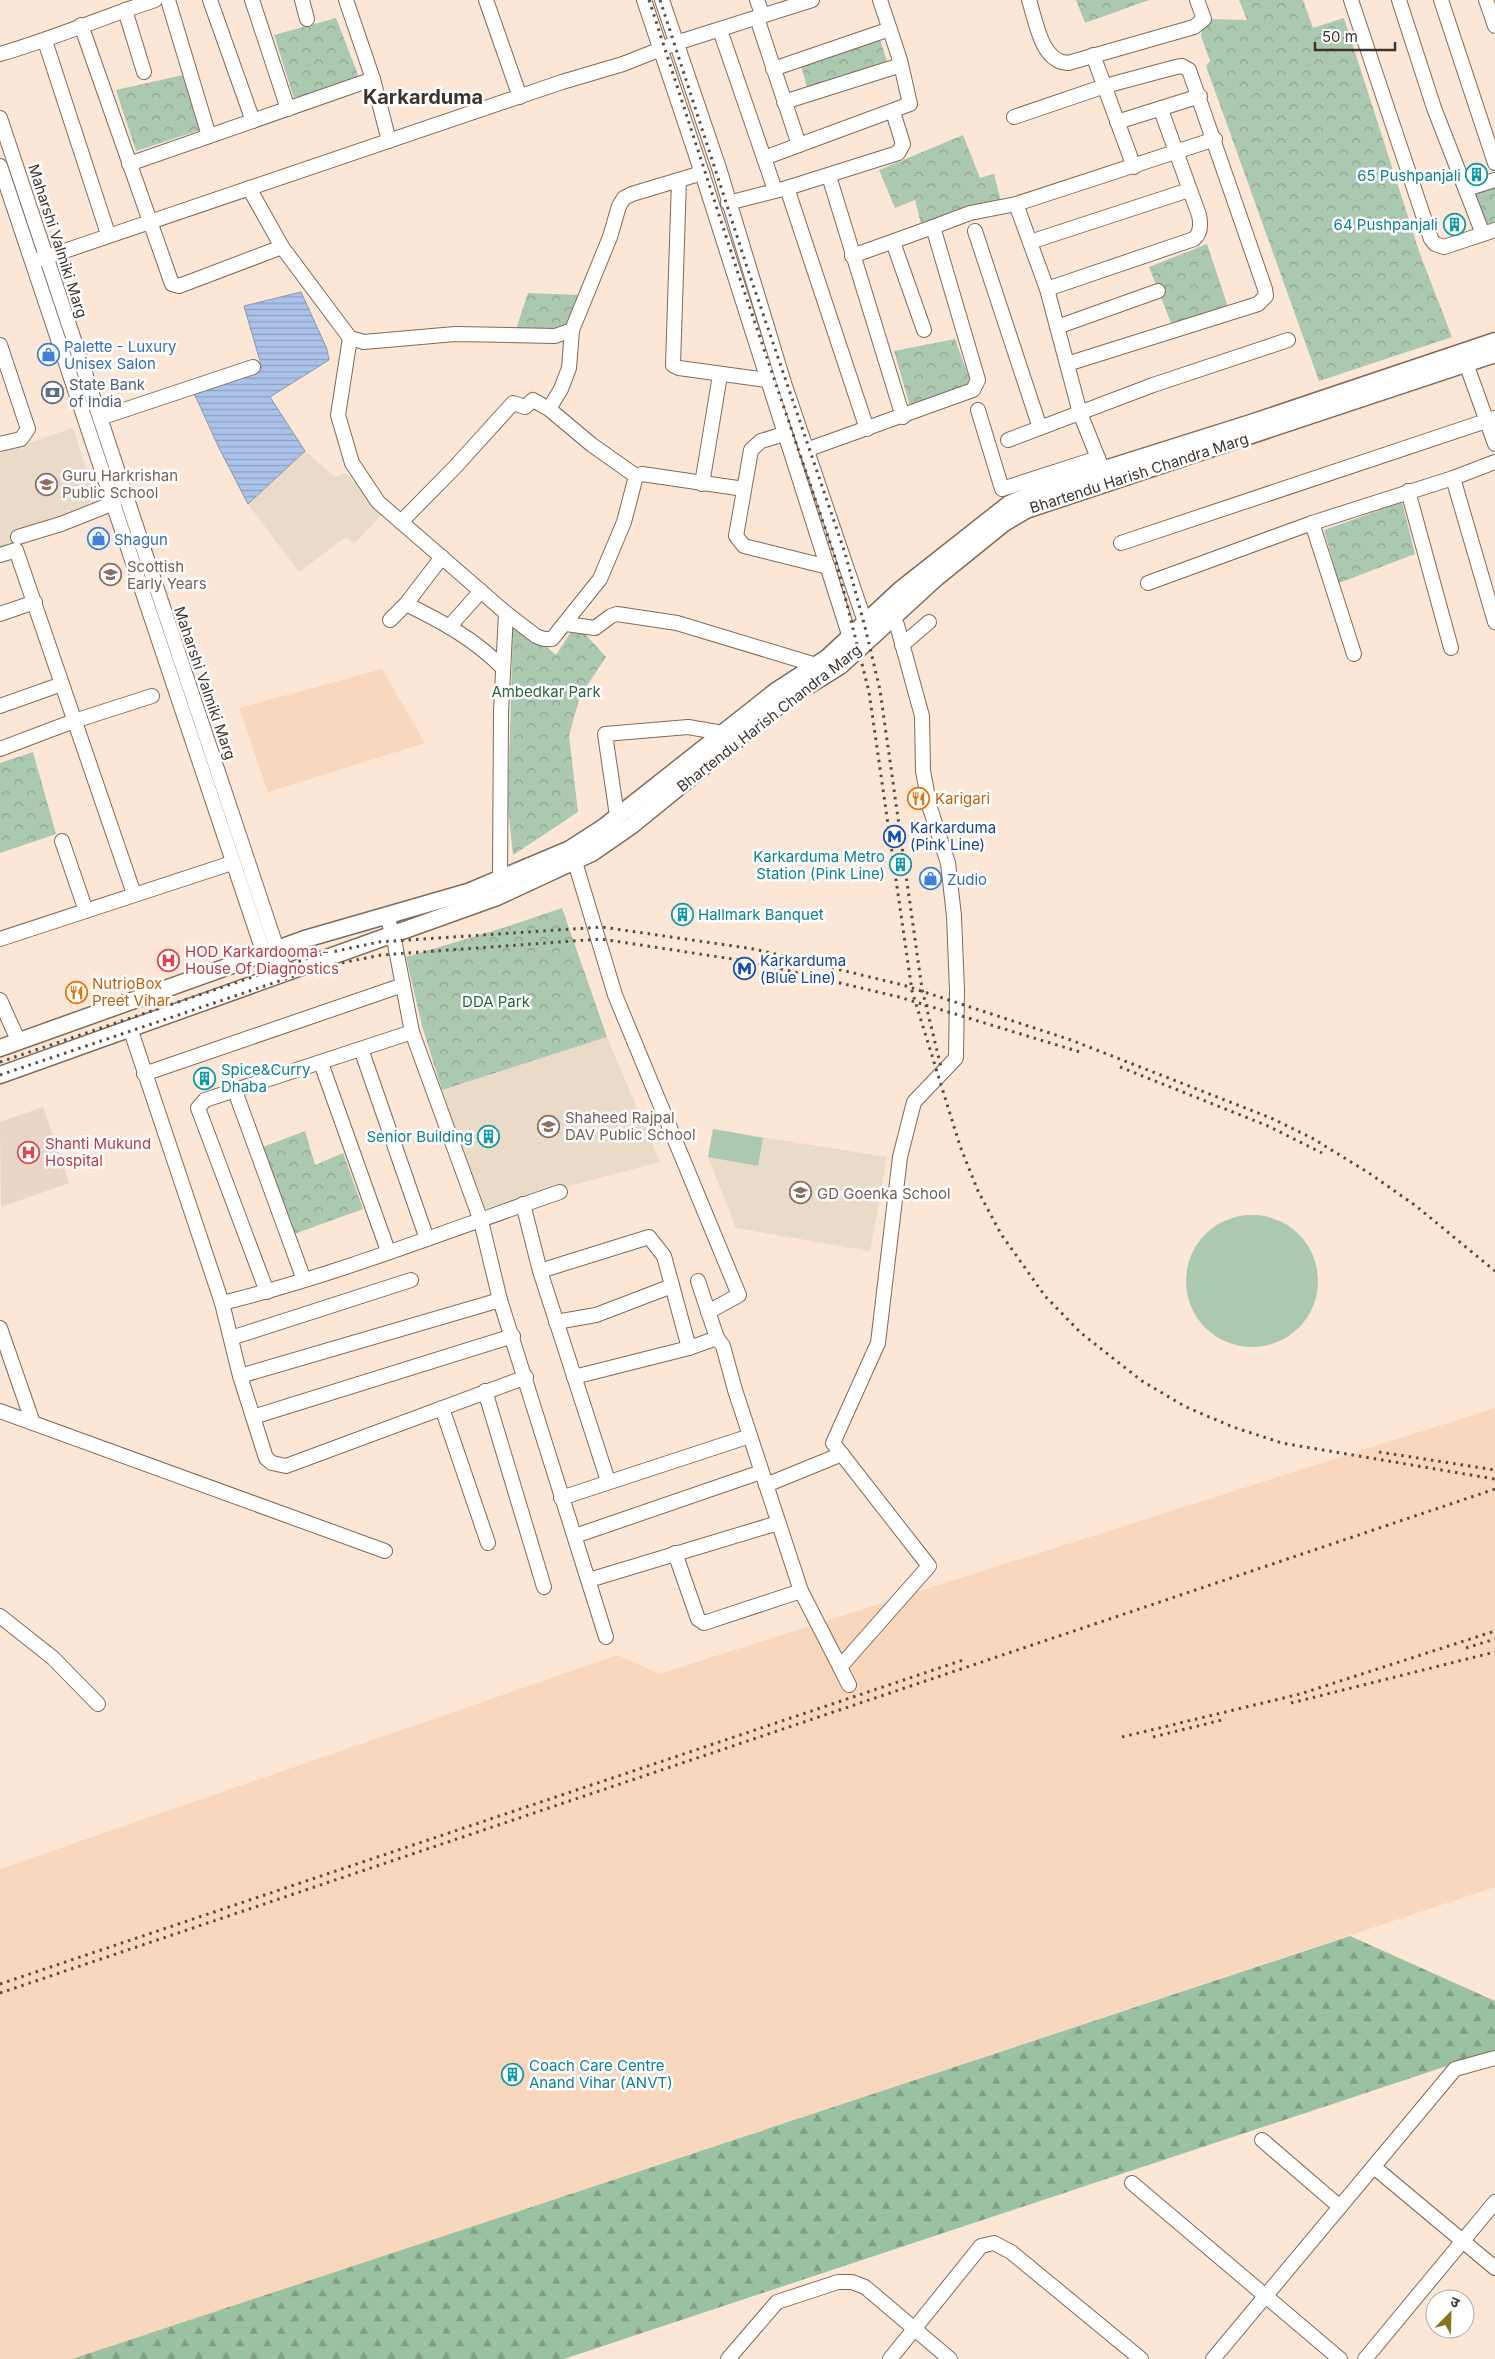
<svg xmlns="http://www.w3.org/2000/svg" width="1495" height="2359" font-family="Inter,'Noto Sans Devanagari',sans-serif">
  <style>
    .built { fill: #f8d7bd }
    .education { fill: #eadbc9 }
    .medical { fill: #e9d6c7 }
    .grass { fill: #abc8b1 }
    .forest { fill: url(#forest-firs) }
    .park { fill: url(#park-crowns) }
    .water { fill: url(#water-rules); stroke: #8b98b1 }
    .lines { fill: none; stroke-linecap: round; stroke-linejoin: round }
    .minor-casing { stroke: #826a58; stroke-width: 16 }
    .major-casing { stroke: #826a58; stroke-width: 19 }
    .minor { stroke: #fff; stroke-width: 14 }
    .major { stroke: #fff; stroke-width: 16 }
    .rail { stroke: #594c43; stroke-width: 3; stroke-dasharray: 2.5 5; stroke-linecap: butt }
    .labels { text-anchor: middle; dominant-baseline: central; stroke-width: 5; stroke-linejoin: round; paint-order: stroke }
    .culture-label { font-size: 15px; fill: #0d838f; stroke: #fff; text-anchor: end }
    .street-label { font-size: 15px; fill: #3f342c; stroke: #fff }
    .shop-label { font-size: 15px; fill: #366cbe; stroke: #fff; text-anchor: start }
    .service-label { font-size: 15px; fill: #4e5e75; stroke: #fff; text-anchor: start }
    .education-label { font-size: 15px; fill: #785e54; stroke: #fff; text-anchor: start }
    .park-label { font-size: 15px; fill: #29653c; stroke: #fff }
    .food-label { font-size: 15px; fill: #c56008; stroke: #fff; text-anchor: start }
    .transit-label { font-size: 15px; fill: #164399; stroke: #fff; text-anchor: start }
    .health-label { font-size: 15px; fill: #be3a42; stroke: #fff; text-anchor: start }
    .district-label { font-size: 20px; font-weight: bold; fill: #3f342c; stroke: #fff }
  </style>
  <defs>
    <pattern id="forest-firs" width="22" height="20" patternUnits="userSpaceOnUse" patternTransform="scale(1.25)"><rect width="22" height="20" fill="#9ac2a2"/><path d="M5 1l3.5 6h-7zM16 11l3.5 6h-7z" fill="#7f9e84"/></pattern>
    <pattern id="park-crowns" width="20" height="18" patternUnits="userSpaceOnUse" patternTransform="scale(1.25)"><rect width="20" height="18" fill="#abc8b1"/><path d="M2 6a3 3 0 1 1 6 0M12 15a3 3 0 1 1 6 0" fill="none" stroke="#8da390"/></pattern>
    <pattern id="water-rules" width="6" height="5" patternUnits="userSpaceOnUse" patternTransform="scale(1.25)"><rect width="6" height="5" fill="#abc3ea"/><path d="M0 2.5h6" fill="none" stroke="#8d9fbe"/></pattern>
  </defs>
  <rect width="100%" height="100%" fill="#fce6d5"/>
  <!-- built -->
  <g class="built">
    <polygon points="382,669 425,743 268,792 239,708"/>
    <polygon points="1495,1408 1495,1887 72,2359 0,2359 0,1869 618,1655 659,1674"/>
  </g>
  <!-- education -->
  <g class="education">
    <polygon points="73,428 101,515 0,552 0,453"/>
    <polygon points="305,451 335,477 345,473 385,511 354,544 346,537 299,572 248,504"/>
    <polygon points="607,1037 660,1162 479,1210 442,1090"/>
    <polygon points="713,1129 887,1157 870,1251 736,1228 708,1157"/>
  </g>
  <!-- medical -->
  <polygon class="medical" points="43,1107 69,1183 1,1207 0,1122"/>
  <!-- grass -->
  <g class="grass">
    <polygon points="713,1129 763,1138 758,1166 708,1157"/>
    <circle cx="1252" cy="1281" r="66"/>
  </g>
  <!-- forest -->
  <polygon class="forest" points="1350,1936 1495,2001 1495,2050 564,2359 72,2359"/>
  <!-- park -->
  <g class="park">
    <polygon points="1076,0 1149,0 1085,23"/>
    <polygon points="1239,0 1303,0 1313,28 1344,18 1420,254 1452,337 1319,381 1206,66 1210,61 1201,36 1204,19 1247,20"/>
    <polygon points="336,18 360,80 294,98 274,35"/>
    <polygon points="879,36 891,74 811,102 801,65"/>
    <polygon points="183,75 200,130 136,151 116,90"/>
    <polygon points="963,135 980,178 994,174 1002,205 923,232 915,200 895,208 879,170"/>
    <polygon points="1495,187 1495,222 1482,226 1471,195"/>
    <polygon points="1207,244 1228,307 1171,323 1149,267"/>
    <polygon points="528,293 579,295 564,340 514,335"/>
    <polygon points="955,339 972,386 910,406 894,351"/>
    <polygon points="1402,502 1415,554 1339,583 1324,530"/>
    <polygon points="517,621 556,655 576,624 606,657 580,696 569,736 578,812 513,855 508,806 513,623"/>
    <polygon points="33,752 56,834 0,853 0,763"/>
    <polygon points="562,908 607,1037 442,1090 422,1026 406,957 506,927"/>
    <polygon points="305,1131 315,1165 343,1153 363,1209 294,1234 263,1147"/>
  </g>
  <!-- water -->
  <polygon class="water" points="301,292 327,349 329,360 270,397 305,451 248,504 219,448 193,391 262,368 244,306"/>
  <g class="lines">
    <defs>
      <g id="minor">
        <polyline points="168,0 209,136"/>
        <polyline points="210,0 253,121"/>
        <polyline points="252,0 288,109"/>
        <polyline points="302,0 307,19"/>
        <polyline points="346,0 373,79 389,141"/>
        <polyline points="486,0 520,97"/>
        <polyline points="644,0 702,173 852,644"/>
        <polyline points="662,0 719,168 784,383 868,631"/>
        <polyline points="757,0 763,16"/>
        <path d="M1029 0C1036 21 1041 62 1068 63L1194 27 1204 19 1197 0"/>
        <polyline points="1351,0 1431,239 1435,244 1444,247 1495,230"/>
        <polyline points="1399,0 1434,108 1483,234"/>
        <polyline points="1441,0 1495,163"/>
        <polyline points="1486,0 1495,26"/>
        <polyline points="125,10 144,72"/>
        <polyline points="757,18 799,145"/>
        <polyline points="81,25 172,284 179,286 282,247"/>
        <polyline points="720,30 775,190"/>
        <polyline points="45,41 108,234"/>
        <path d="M0 54C53 39 103 17 155 0"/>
        <polyline points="1093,55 1134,167"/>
        <polyline points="773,69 890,29"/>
        <polyline points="784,102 901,65"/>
        <polyline points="1014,117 1105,86 1176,67 1182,66 1189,70 1265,289 1266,296 1258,304 1067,364"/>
        <polyline points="0,118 285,973"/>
        <polyline points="1117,122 1200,96"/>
        <polyline points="764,158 910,104 900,60 880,0"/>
        <polyline points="129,164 373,79"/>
        <polyline points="0,166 272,978"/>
        <polyline points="829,176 903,417"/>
        <polyline points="679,180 673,365 679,368 767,380"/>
        <polyline points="249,188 282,247 350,338 364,342 455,334 555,336 572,330 610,237 619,206 624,198 632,194 702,173"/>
        <polyline points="787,188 867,429"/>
        <polyline points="1466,189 1495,180"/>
        <polyline points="728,203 787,188 898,153 903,144 893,112"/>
        <polyline points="1016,204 1047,289 1080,413 1106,478"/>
        <polyline points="933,227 970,213 1016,204 1215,139"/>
        <polyline points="975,231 1040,428"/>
        <polyline points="893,242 924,330"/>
        <polyline points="1030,242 1189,190"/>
        <polyline points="38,260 562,82 623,64 676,43 812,0"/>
        <path d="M1047 289 1194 239C1201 233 1201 224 1199 215L1161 110"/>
        <polyline points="1057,327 1158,291"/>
        <polyline points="350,338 338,415 352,463 378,502 506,613 536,636 544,639 552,639 600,579 624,522 636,476 642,474 744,489"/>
        <polyline points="0,345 28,429 21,439 0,444"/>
        <polyline points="1463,355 1495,444"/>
        <polyline points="549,409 561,389 569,368 572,330"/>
        <polyline points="978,410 1002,489 1098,458"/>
        <polyline points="100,418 253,367"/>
        <polyline points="784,434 761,441 751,450 736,536 744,546 828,567"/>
        <polyline points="1008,440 1153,385 1288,340"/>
        <polyline points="806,450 973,390 978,380 933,227 852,256"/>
        <polyline points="1453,478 1495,622"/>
        <polyline points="702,484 720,375"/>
        <polyline points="1408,491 1451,648"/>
        <polyline points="401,522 456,466 513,403 525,407 533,400 549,409 592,445 636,476"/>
        <polyline points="1312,523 1354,654"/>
        <polyline points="18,537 61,524 114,503"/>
        <polyline points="1121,543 1495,418"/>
        <polyline points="0,555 16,550 134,894"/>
        <path d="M442 557 406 604C443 622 474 639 503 668"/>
        <polyline points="1148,583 1312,523 1453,478 1495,462"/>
        <polyline points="0,614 35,602"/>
        <polyline points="390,620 406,604"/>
        <polyline points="566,624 595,628 611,616 617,614 677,623 816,665"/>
        <polyline points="449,627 481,591"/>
        <polyline points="902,645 929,622"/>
        <polyline points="0,706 62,684"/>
        <polyline points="0,749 74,721 152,696"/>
        <polyline points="617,816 605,734 688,727 723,733"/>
        <polyline points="62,841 86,911"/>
        <polyline points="572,852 615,995 739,1295 708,1312"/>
        <polyline points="500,878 501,712 506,613"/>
        <polyline points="386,915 393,934 412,1032 481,1221 500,1300 606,1637"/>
        <polyline points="0,939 232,863"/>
        <polyline points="0,1000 19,1042"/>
        <polyline points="130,1028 222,1303 240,1376 266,1458 272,1463 286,1466 526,1377"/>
        <polyline points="361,1049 427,1239"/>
        <polyline points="321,1063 388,1251"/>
        <polyline points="144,1074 403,985"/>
        <polyline points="235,1091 304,1280"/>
        <polyline points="523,1204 540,1271 608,1481"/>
        <polyline points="540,1271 649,1237 664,1256 689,1348"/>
        <polyline points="698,1281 717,1338"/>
        <polyline points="267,1292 198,1108 205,1100 412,1032"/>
        <path d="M222 1303C337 1275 448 1230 560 1192"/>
        <polyline points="556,1322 596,1315 672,1286"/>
        <polyline points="0,1328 33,1423"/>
        <polyline points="231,1338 411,1280"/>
        <polyline points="240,1376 500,1300"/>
        <polyline points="574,1377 689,1348 717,1338 723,1346 735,1390 801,1591 840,1667"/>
        <polyline points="485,1391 544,1587"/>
        <polyline points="442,1408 488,1543"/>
        <polyline points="0,1411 385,1551"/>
        <polyline points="253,1417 513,1336"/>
        <polyline points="766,1485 842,1454"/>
        <polyline points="561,1498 750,1436"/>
        <polyline points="575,1536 761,1472"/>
        <polyline points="675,1553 698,1619 704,1623 801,1591"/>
        <polyline points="589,1580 778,1523"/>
        <polyline points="0,1616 53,1658 98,1704"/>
        <polyline points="849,1685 840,1667 929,1566 833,1443 878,1343 900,1157 914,1102 956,1058 957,991 954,916 948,863 930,808 923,771 922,716 897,625 888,609"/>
        <polyline points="1262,2140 1340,2207"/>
        <polyline points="1374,2167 1495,2268"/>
        <polyline points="1132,2183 1340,2359"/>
        <polyline points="728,2359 777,2302 838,2282 852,2282 865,2287 950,2359"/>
        <polyline points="890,2359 981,2246 994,2243 1011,2252 1141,2359"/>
        <polyline points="1213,2359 1455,2069 1495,2058"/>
        <polyline points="1365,2359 1495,2202"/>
      </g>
      <g id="major">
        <polyline points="0,1048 305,939 468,892 570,849 604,827 776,691 827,658 900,590 1009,504 1048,487 1251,423 1495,341"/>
        <polyline points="0,1075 497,897 592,853 631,826 787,699 840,666 936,578 1004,523 1026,510 1495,354"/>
      </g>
    </defs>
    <!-- minor casing -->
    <use href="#minor" class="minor-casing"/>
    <!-- major casing -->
    <use href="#major" class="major-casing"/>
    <!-- minor -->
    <use href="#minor" class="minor"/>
    <!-- major -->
    <use href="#major" class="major"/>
    <!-- rail -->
    <g class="rail">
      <polyline points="649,0 738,273 835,557 869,692 912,991 960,1146 978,1191 1001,1234 1045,1296 1081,1333 1142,1381 1186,1407 1233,1427 1282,1443 1495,1479"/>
      <polyline points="660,0 748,270 845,553 866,631 880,690 922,989 941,1067"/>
      <polyline points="0,1062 318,955 379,942 602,927 754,949 903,985 1071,1040 1271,1118 1312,1138 1369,1173 1416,1206 1495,1271"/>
      <polyline points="1120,1067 1268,1126 1322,1153"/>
      <polyline points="0,1075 321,967 381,955 601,939 752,962 899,997 1080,1052"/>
      <polyline points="1379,1452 1495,1470"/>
      <polyline points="1466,1648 1495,1639"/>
      <polyline points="1291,1703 1495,1652"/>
      <polyline points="1122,1737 1300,1694 1495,1631"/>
      <polyline points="1153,1737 1226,1719"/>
      <polyline points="0,1984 966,1659"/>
      <polyline points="0,1993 1495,1489"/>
    </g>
  </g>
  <!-- icons -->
  <defs>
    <symbol id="building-ring" viewBox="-11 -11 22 22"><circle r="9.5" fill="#fff" stroke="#0f9aa8" stroke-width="1.5"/><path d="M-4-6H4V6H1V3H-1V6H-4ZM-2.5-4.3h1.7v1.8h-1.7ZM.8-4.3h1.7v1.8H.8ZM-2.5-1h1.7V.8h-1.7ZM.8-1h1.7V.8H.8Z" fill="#0f9aa8"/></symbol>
    <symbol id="shop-ring" viewBox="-11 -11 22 22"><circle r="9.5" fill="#fff" stroke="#3f7fe0" stroke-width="1.5"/><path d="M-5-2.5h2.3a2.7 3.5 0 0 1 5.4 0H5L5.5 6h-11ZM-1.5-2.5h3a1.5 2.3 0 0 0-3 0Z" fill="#3f7fe0"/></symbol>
    <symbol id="bank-ring" viewBox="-11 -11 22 22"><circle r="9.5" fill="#fff" stroke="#5c6f8a" stroke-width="1.5"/><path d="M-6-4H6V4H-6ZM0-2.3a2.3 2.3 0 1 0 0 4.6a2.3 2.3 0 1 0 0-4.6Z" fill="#5c6f8a"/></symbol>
    <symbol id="school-ring" viewBox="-11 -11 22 22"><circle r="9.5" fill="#fff" stroke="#8d6e63" stroke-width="1.5"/><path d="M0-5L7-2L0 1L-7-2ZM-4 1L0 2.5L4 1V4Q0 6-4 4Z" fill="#8d6e63"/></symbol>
    <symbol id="restaurant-ring" viewBox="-11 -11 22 22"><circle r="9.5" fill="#fff" stroke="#e8710a" stroke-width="1.5"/><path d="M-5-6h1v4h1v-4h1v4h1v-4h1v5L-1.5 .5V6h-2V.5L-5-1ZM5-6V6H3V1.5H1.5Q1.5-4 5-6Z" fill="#e8710a"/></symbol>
    <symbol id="metro-ring" viewBox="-11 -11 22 22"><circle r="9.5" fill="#fff" stroke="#1a4fb4" stroke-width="1.5"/><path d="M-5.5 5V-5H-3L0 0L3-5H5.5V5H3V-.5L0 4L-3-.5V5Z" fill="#1a4fb4"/></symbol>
    <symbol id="hospital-ring" viewBox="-11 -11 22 22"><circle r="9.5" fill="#fff" stroke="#e0444e" stroke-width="1.5"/><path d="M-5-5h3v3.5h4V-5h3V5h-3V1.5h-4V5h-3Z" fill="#e0444e"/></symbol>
  </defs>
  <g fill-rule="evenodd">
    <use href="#building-ring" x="1464" y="162" width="25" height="25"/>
    <use href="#building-ring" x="1442" y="212" width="25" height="25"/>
    <use href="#shop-ring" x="36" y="342" width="25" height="25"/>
    <use href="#bank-ring" x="40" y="380" width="25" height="25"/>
    <use href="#school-ring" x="34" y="472" width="25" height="25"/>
    <use href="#shop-ring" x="86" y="526" width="25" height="25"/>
    <use href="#school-ring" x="98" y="562" width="25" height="25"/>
    <use href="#restaurant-ring" x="906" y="786" width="25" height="25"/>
    <use href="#metro-ring" x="882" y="824" width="25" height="25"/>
    <use href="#building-ring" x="888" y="852" width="25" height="25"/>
    <use href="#shop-ring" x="918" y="866" width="25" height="25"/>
    <use href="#building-ring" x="670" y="902" width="25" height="25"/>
    <use href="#hospital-ring" x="156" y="948" width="25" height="25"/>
    <use href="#metro-ring" x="732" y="956" width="25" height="25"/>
    <use href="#restaurant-ring" x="64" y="980" width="25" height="25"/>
    <use href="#building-ring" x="192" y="1066" width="25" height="25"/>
    <use href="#school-ring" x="536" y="1114" width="25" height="25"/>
    <use href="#building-ring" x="476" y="1124" width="25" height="25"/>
    <use href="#hospital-ring" x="16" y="1140" width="25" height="25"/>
    <use href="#school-ring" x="788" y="1180" width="25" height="25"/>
    <use href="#building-ring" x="500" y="2062" width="25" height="25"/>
  </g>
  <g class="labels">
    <!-- culture labels -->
    <g class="culture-label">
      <text x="1461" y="175">65 Pushpanjali</text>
      <text x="1438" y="224">64 Pushpanjali</text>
      <text x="885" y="856">Karkarduma Metro<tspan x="885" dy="17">Station (Pink Line)</tspan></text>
      <text x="698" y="914" text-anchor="start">Hallmark Banquet</text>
      <text x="221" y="1069" text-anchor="start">Spice&amp;Curry<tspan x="221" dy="17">Dhaba</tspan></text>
      <text x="473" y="1136">Senior Building</text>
      <text x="529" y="2065" text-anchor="start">Coach Care Centre<tspan x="529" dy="17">Anand Vihar (ANVT)</tspan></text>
    </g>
    <!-- street labels -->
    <g class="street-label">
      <text transform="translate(58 241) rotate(72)">Maharshi Valmiki Marg</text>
      <text transform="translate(1139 473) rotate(-18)">Bhartendu Harish Chandra Marg</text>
      <text transform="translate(205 683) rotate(71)">Maharshi Valmiki Marg</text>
      <text transform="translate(769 718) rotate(-38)">Bhartendu Harish Chandra Marg</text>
    </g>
    <!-- shop labels -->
    <g class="shop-label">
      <text x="64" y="346">Palette - Luxury<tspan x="64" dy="17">Unisex Salon</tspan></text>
      <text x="114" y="539">Shagun</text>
      <text x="947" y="879">Zudio</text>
    </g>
    <!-- service labels -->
    <g class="service-label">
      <text x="69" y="384">State Bank<tspan x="69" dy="17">of India</tspan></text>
    </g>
    <!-- education labels -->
    <g class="education-label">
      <text x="62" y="475">Guru Harkrishan<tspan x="62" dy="17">Public School</tspan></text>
      <text x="127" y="566">Scottish<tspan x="127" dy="17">Early Years</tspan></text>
      <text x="565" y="1117">Shaheed Rajpal<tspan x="565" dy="17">DAV Public School</tspan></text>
      <text x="817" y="1193">GD Goenka School</text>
    </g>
    <!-- park labels -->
    <g class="park-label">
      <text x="546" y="691">Ambedkar Park</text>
      <text x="496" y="1001">DDA Park</text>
    </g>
    <!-- food labels -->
    <g class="food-label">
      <text x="935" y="798">Karigari</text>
      <text x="92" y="983">NutrioBox<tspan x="92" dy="17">Preet Vihar</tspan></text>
    </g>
    <!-- transit labels -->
    <g class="transit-label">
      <text x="910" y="827">Karkarduma<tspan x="910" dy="17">(Pink Line)</tspan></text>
      <text x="760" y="960">Karkarduma<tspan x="760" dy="17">(Blue Line)</tspan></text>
    </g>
    <!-- health labels -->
    <g class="health-label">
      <text x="185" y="951">HOD Karkardooma -<tspan x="185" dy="17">House Of Diagnostics</tspan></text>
      <text x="45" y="1143">Shanti Mukund<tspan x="45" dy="17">Hospital</tspan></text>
    </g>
    <!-- district labels -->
    <g class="district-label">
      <text x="423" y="97">Karkarduma</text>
    </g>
  </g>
  <!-- north arrow -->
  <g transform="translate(1450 2314) rotate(23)"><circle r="24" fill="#ffffff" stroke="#b2aeab"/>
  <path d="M0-4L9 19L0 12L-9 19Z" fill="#857518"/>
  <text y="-8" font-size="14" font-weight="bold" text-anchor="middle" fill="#3f342c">उ</text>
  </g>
  <!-- scale -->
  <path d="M1315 42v8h80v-8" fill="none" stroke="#3f342c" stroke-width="2.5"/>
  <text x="1322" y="42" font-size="15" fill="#3f342c" stroke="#ffffff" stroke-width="4" paint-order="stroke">50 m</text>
</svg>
